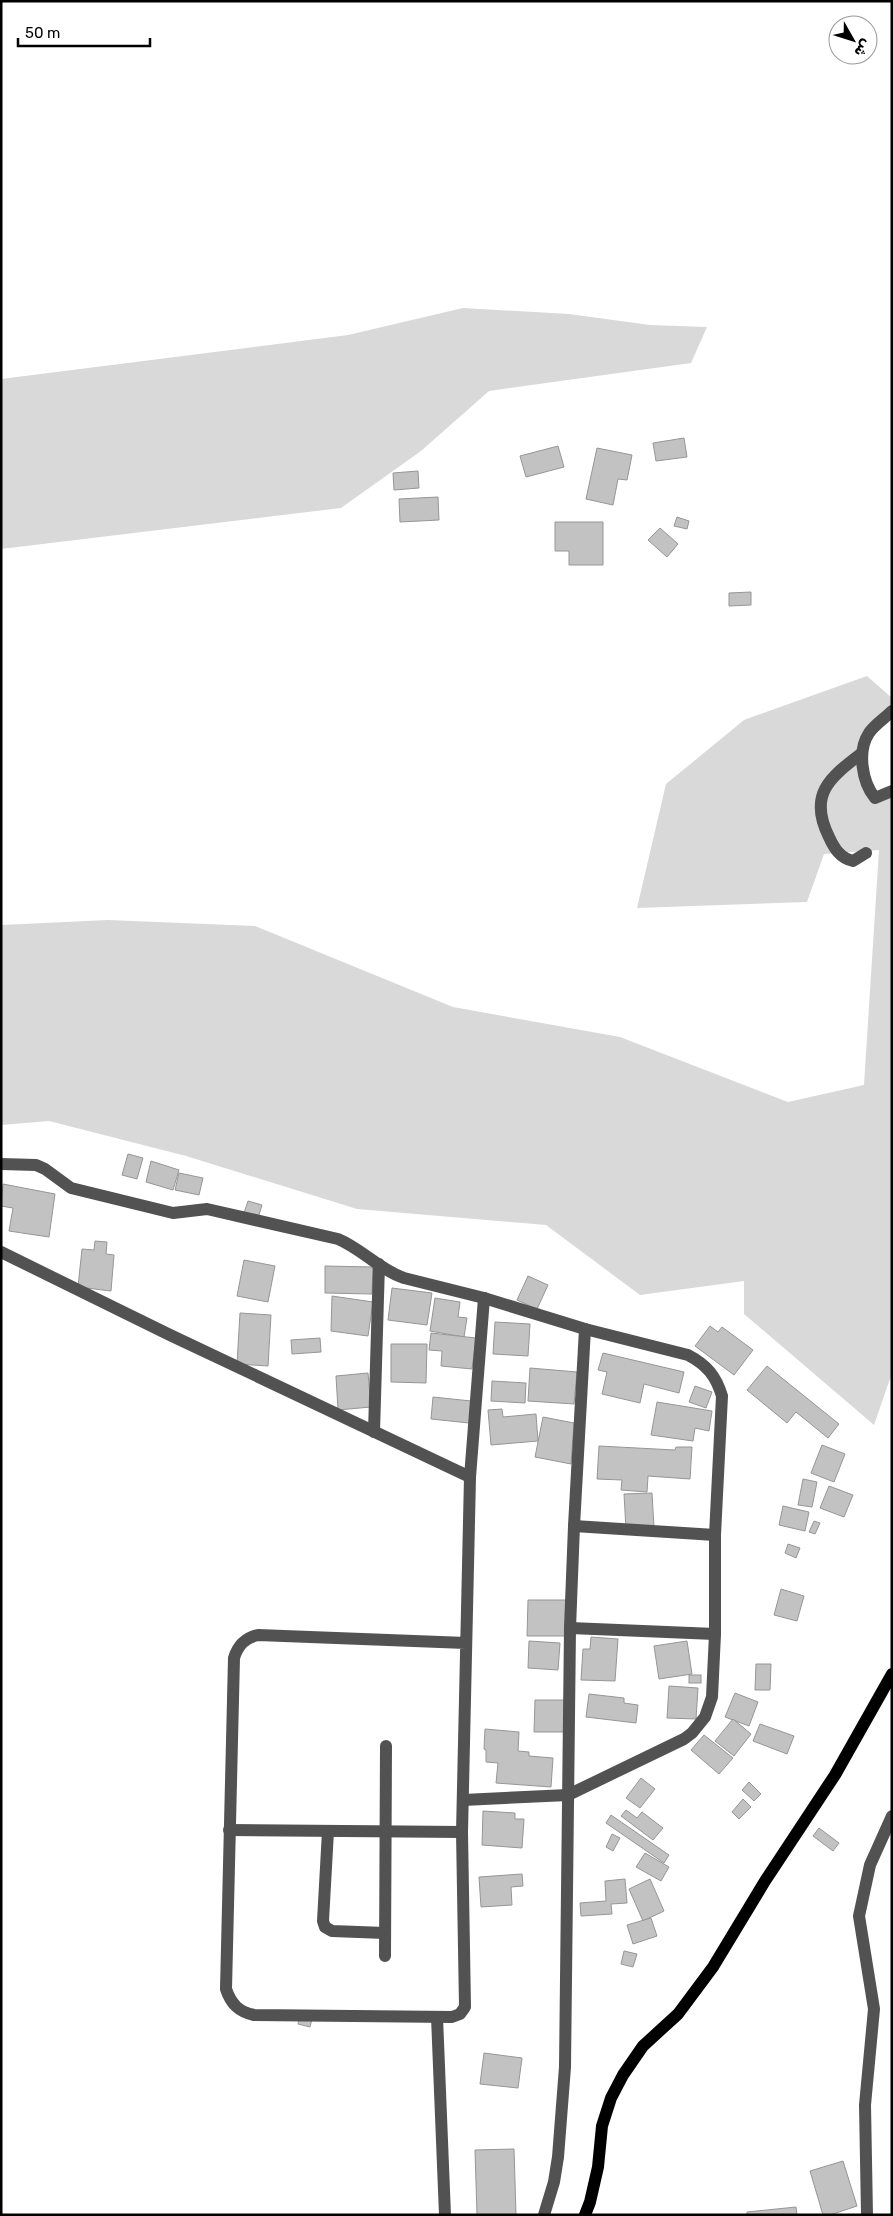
<svg xmlns="http://www.w3.org/2000/svg" width="893" height="2216" font-family="Rubik,'Noto Sans Arabic',sans-serif">
  <style>
    .green { fill: #d9d9d9 }
    .building { fill: #c2c2c2; stroke: #969696 }
    .lines { fill: none; stroke-linecap: round; stroke-linejoin: round }
    .minor { stroke: #525252; stroke-width: 12 }
    .major { stroke: #000; stroke-width: 12 }
  </style>
  <rect width="100%" height="100%" fill="#fff"/>
  <!-- green -->
  <g class="green">
    <polygon points="463,308 569,314 650,325 707,327 691,363 489,391 421,451 341,508 1,549 1,379 348,335"/>
    <polygon points="867,676 892,698 892,711 862,753 874,797 892,791 892,1373 874,1425 744,1314 744,1281 640,1295 546,1225 357,1209 186,1156 49,1121 1,1125 1,925 108,920 255,926 453,1007 620,1037 788,1102 864,1085 879,850 824,854 807,902 637,908 666,784 744,720"/>
  </g>
  <!-- building -->
  <g class="building">
    <polygon points="684,438 687,457 656,461 653,443"/>
    <polygon points="558,446 564,467 526,477 520,456"/>
    <polygon points="597,448 632,455 627,480 618,479 613,505 586,499"/>
    <polygon points="418,471 419,488 394,490 393,473"/>
    <polygon points="438,497 439,520 400,522 399,499"/>
    <polygon points="677,517 689,521 687,529 674,526"/>
    <polygon points="555,522 603,522 603,565 569,565 569,551 555,551"/>
    <polygon points="660,528 678,544 667,557 648,540"/>
    <polygon points="751,592 751,605 729,606 729,593"/>
    <polygon points="128,1154 143,1158 137,1179 122,1175"/>
    <polygon points="151,1161 179,1170 173,1190 146,1182"/>
    <polygon points="179,1173 203,1178 199,1195 175,1190"/>
    <polygon points="3,1184 55,1194 49,1237 9,1231 13,1208 1,1206"/>
    <polygon points="248,1201 262,1205 258,1218 244,1213"/>
    <polygon points="95,1241 107,1242 106,1254 114,1255 111,1291 78,1287 82,1249 94,1250"/>
    <polygon points="244,1260 275,1266 268,1302 237,1296"/>
    <polygon points="325,1266 373,1267 372,1294 325,1293"/>
    <polygon points="528,1276 548,1285 537,1309 517,1300"/>
    <polygon points="392,1288 432,1293 427,1325 388,1320"/>
    <polygon points="332,1296 373,1302 368,1336 331,1331"/>
    <polygon points="435,1298 460,1302 458,1317 467,1318 464,1337 430,1331"/>
    <polygon points="240,1313 271,1315 268,1366 237,1364"/>
    <polygon points="495,1322 530,1324 528,1356 493,1354"/>
    <polygon points="710,1326 718,1332 722,1327 753,1350 734,1375 695,1346"/>
    <polygon points="431,1333 476,1338 472,1369 441,1366 442,1351 429,1350"/>
    <polygon points="320,1338 321,1352 292,1354 291,1340"/>
    <polygon points="391,1344 427,1344 426,1383 391,1382"/>
    <polygon points="603,1353 684,1372 679,1393 644,1384 640,1403 602,1394 607,1372 598,1370"/>
    <polygon points="767,1366 839,1424 828,1438 796,1412 787,1423 747,1390"/>
    <polygon points="530,1368 577,1372 574,1404 528,1401"/>
    <polygon points="368,1373 371,1407 338,1410 336,1376"/>
    <polygon points="492,1381 526,1383 525,1403 491,1401"/>
    <polygon points="695,1386 712,1392 706,1408 689,1402"/>
    <polygon points="433,1397 471,1401 469,1423 431,1419"/>
    <polygon points="657,1402 712,1411 709,1431 695,1428 693,1441 651,1435"/>
    <polygon points="502,1409 503,1417 536,1414 538,1441 491,1445 488,1410"/>
    <polygon points="543,1417 574,1423 571,1464 535,1457"/>
    <polygon points="822,1445 845,1454 834,1482 811,1473"/>
    <polygon points="599,1446 675,1450 676,1447 692,1447 690,1479 648,1476 647,1492 621,1490 622,1480 597,1479"/>
    <polygon points="803,1479 817,1482 812,1507 798,1505"/>
    <polygon points="829,1486 853,1495 844,1517 820,1508"/>
    <polygon points="652,1493 654,1527 626,1529 624,1494"/>
    <polygon points="783,1506 809,1512 805,1531 779,1525"/>
    <polygon points="814,1521 820,1523 815,1534 809,1532"/>
    <polygon points="788,1544 800,1548 796,1558 785,1553"/>
    <polygon points="781,1589 804,1596 797,1621 774,1615"/>
    <polygon points="528,1600 569,1600 568,1636 527,1636"/>
    <polygon points="591,1637 618,1639 615,1681 581,1680 583,1649 590,1649"/>
    <polygon points="529,1641 560,1643 558,1670 528,1668"/>
    <polygon points="687,1641 692,1674 659,1679 654,1646"/>
    <polygon points="756,1664 771,1664 770,1690 755,1690"/>
    <rect x="689" y="1675" width="12" height="8"/>
    <polygon points="669,1686 698,1688 696,1719 667,1718"/>
    <polygon points="735,1693 758,1702 749,1726 725,1717"/>
    <polygon points="589,1694 624,1698 624,1703 638,1705 636,1723 586,1717"/>
    <polygon points="535,1700 568,1700 567,1732 534,1732"/>
    <polygon points="733,1719 751,1734 734,1756 715,1741"/>
    <polygon points="760,1724 794,1736 787,1754 753,1741"/>
    <polygon points="485,1729 519,1732 518,1751 529,1752 529,1756 553,1758 551,1787 496,1783 498,1763 486,1762 486,1750 484,1749"/>
    <polygon points="704,1735 733,1758 719,1774 691,1750"/>
    <polygon points="641,1778 655,1789 640,1808 626,1798"/>
    <polygon points="749,1782 761,1794 754,1801 742,1790"/>
    <polygon points="743,1799 751,1807 739,1819 732,1812"/>
    <polygon points="626,1810 637,1818 642,1812 663,1828 653,1840 621,1816"/>
    <polygon points="483,1811 515,1813 515,1819 524,1819 522,1848 482,1845"/>
    <polygon points="611,1815 669,1855 664,1863 606,1823"/>
    <polygon points="819,1828 839,1843 833,1851 813,1836"/>
    <polygon points="612,1834 620,1838 613,1851 606,1847"/>
    <polygon points="645,1853 669,1867 661,1881 636,1867"/>
    <polygon points="522,1874 523,1886 511,1887 512,1905 481,1907 479,1877"/>
    <polygon points="625,1879 627,1903 611,1904 612,1914 581,1916 580,1903 606,1901 605,1881"/>
    <polygon points="650,1879 664,1911 643,1921 629,1889"/>
    <polygon points="651,1918 657,1936 633,1944 627,1925"/>
    <polygon points="624,1951 637,1954 633,1967 621,1964"/>
    <polygon points="300,2016 312,2019 310,2027 298,2024"/>
    <polygon points="484,2053 522,2058 518,2088 480,2084"/>
    <polygon points="514,2149 516,2215 477,2215 475,2150"/>
    <polygon points="843,2161 857,2206 830,2215 823,2215 810,2171"/>
    <polygon points="796,2207 797,2215 747,2215 747,2212"/>
  </g>
  <g class="lines">
    <!-- minor -->
    <g class="minor">
      <path d="M892 711C885 718 874 725 869 733 857 751 862 782 875 798L892 791"/>
      <path d="M862 753C829 778 808 795 829 837 834 848 840 858 853 861L866 853"/>
      <path d="M1 1164 36 1165 45 1169 71 1188 173 1213 207 1209 338 1239C362 1249 380 1270 404 1278L484 1298 585 1329 688 1355C707 1365 716 1376 722 1396L715 1535V1634L712 1697 705 1717 692 1733 684 1739 568 1795 463 1800"/>
      <polyline points="1,1252 170,1335 470,1477"/>
      <polyline points="374,1432 379,1264"/>
      <polyline points="574,1526 715,1535"/>
      <polyline points="570,1628 715,1634"/>
      <path d="M466 1643 258 1635C245 1638 238 1645 234 1658L226 1989C231 2004 239 2012 254 2015L452 2017 460 2014 465 2007 462 1832 470 1477 484 1298"/>
      <polyline points="229,1830 462,1832"/>
      <polyline points="328,1831 323,1921 325,1927 332,1931 385,1933"/>
      <polyline points="385,1956 386,1746"/>
      <polyline points="437,2017 445,2215"/>
      <polyline points="544,2215 554,2182 558,2157 565,2067 570,1628 574,1526 585,1329"/>
      <polyline points="867,2215 865,2105 874,2009 859,1916 870,1865 892,1816"/>
    </g>
    <!-- major -->
    <polyline class="major" points="585,2215 590,2202 598,2167 602,2126 611,2098 623,2075 643,2046 678,2014 713,1967 765,1881 835,1775 892,1674"/>
  </g>
  <!-- border -->
  <rect width="893" height="2216" fill="none" stroke="#000000" stroke-width="5"/>
  <!-- north arrow -->
  <g transform="translate(853 40) rotate(129)"><circle r="24" fill="#ffffff" stroke="#999999"/>
  <path d="M0-4L9 19L0 12L-9 19Z" fill="#000000"/>
  <text y="-8" font-size="14" font-weight="bold" text-anchor="middle" fill="#000000">ش</text>
  </g>
  <!-- scale -->
  <path d="M18 38v8h132v-8" fill="none" stroke="#000000" stroke-width="2.5"/>
  <text x="25" y="38" font-size="15" fill="#000000" stroke="#ffffff" stroke-width="4" paint-order="stroke">50 m</text>
</svg>
